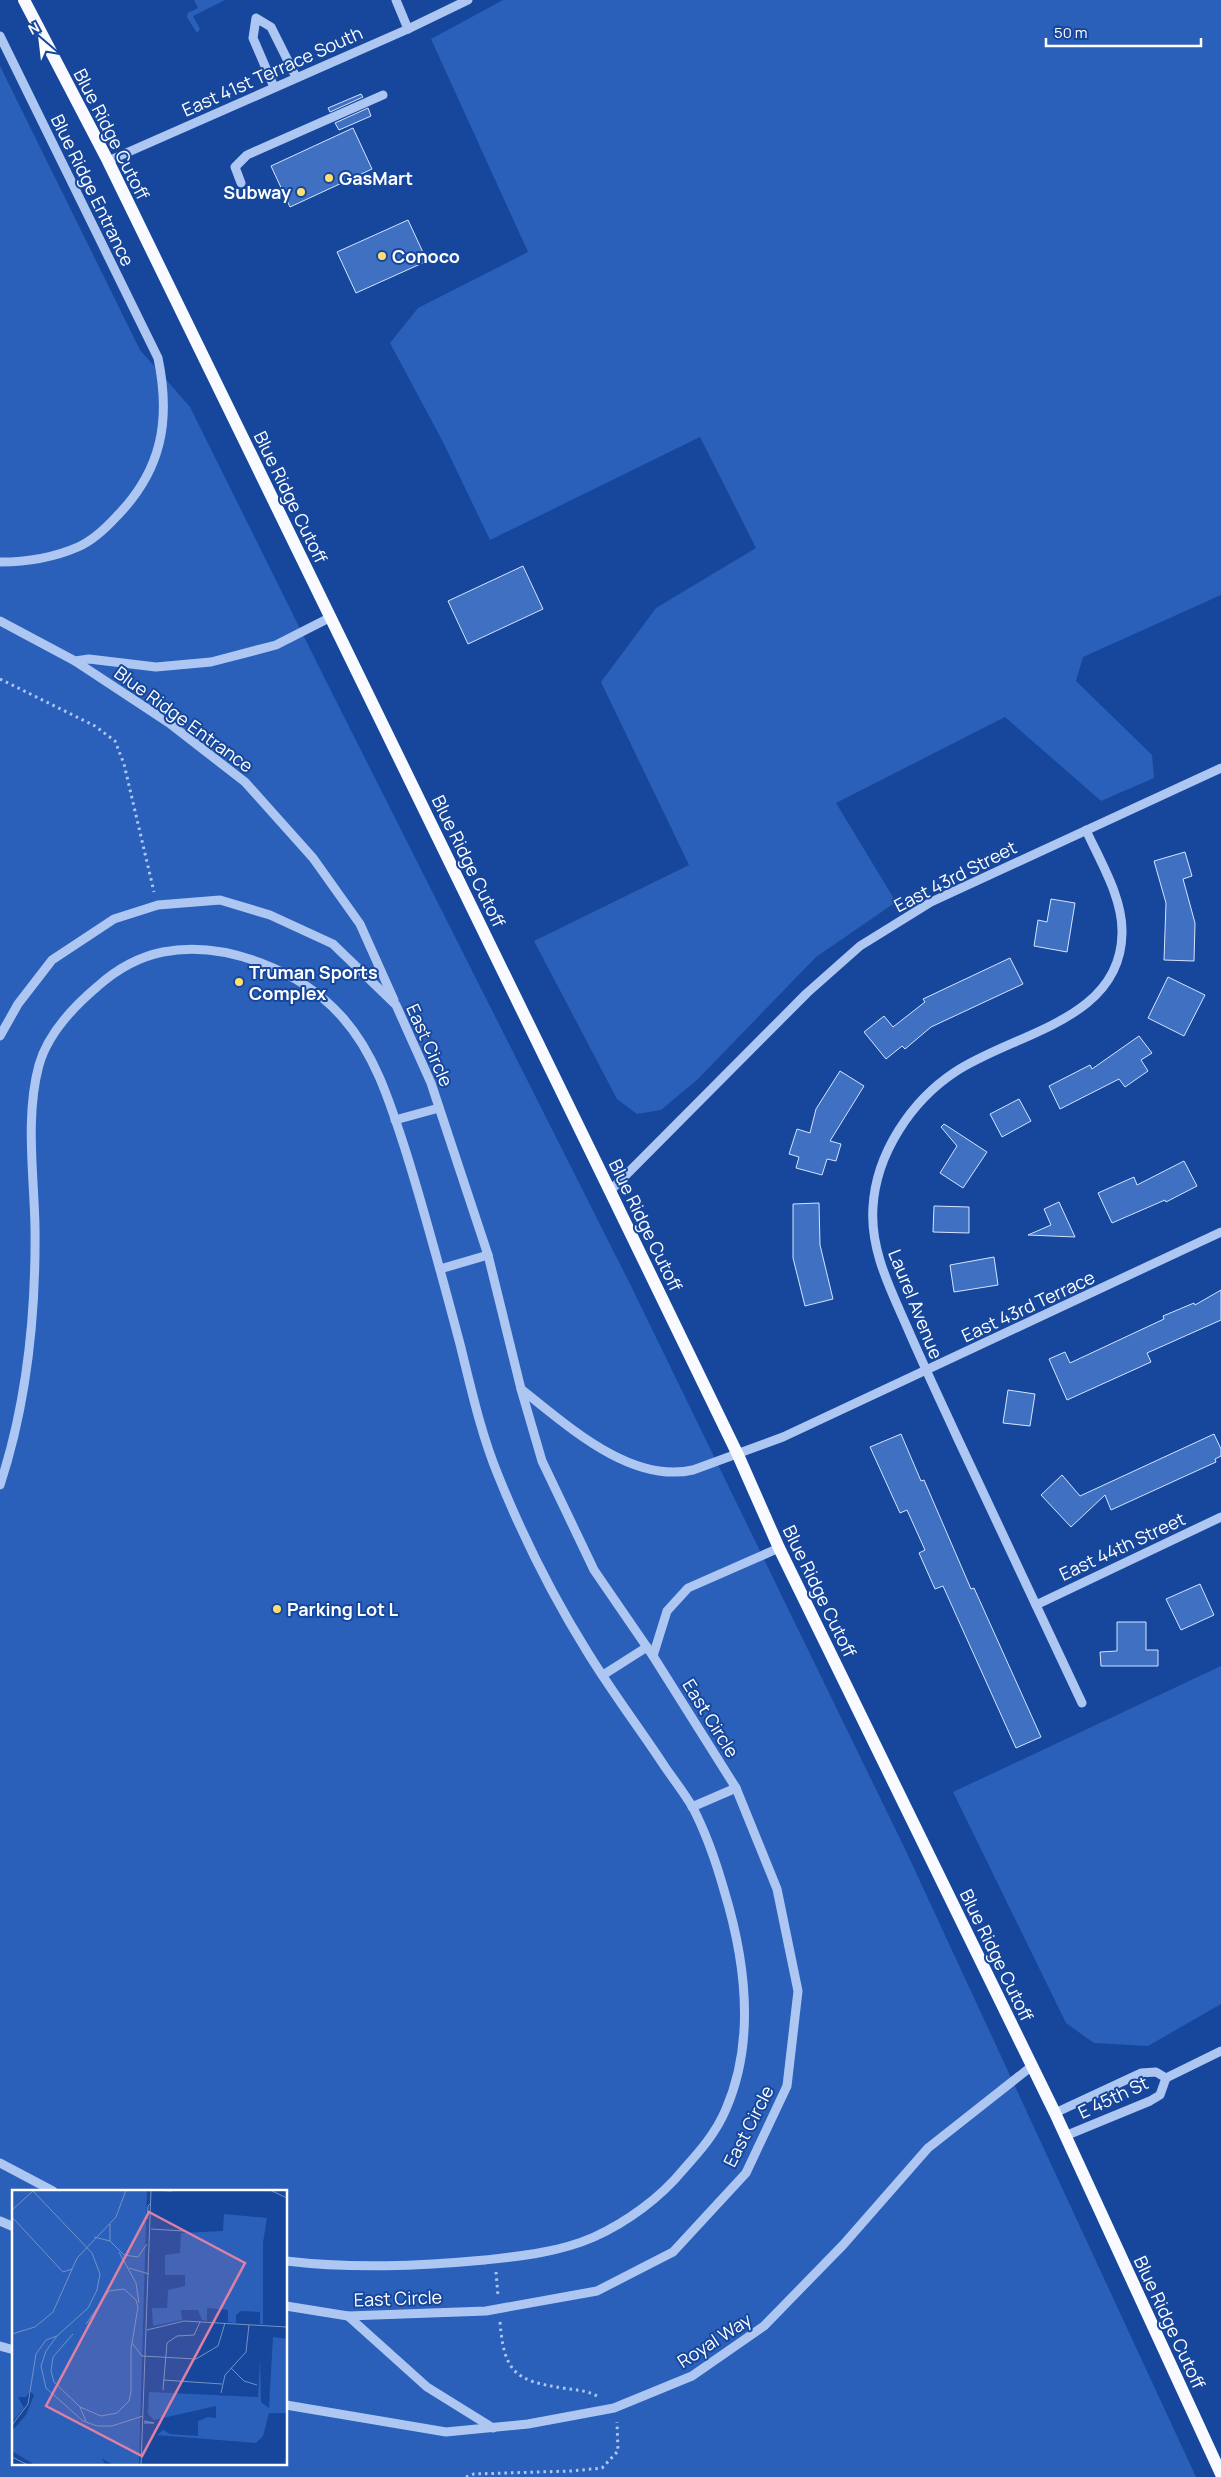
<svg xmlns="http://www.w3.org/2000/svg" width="1221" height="2477" font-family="Manrope,sans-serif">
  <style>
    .green { fill: #2a60b9; fill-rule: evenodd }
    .building { fill: #3f70c2; stroke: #d5e4fd }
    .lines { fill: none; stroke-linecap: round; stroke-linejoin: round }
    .path { stroke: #adc7f2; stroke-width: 3; stroke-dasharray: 2.5 4; stroke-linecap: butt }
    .minor { stroke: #adc7f2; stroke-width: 9 }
    .major { stroke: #f8faff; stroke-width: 12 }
    .poi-dot { fill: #ffe06e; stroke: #16479c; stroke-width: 2 }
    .labels { text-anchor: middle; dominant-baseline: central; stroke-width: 4; stroke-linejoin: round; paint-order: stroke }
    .street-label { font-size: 18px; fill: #fff; stroke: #16479c }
    .poi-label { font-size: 18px; font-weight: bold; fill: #fff; stroke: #16479c; text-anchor: start }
    .inset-road { fill: none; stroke: #7391c4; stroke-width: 1 }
    .view { fill: #dd80a5; fill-opacity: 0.15; stroke: #dd80a5; stroke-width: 2.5 }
    .inset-edge { fill: none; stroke: #fff; stroke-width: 2.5 }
  </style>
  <rect width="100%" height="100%" fill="#16479c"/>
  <!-- green -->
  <g class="green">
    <polygon points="194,0 225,0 193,16 200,29 197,33 187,17 188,13 198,8"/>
    <polygon points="503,0 1221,0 1221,595 1083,657 1076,681 1152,755 1154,778 1101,801 1005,717 836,803 896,902 816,957 698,1079 661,1110 637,1114 617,1099 534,941 689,865 601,682 656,608 756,548 700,437 490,540 443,442 390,343 418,308 528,252 431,39"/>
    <path d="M0 66 140 350 190 407 324 677 631 1286 906 1851 1196 2477H0ZM14 2191H286V2463H14Z"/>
    <polygon points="1221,1666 1221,2004 1148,2046 1094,2043 1066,2023 953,1792"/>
  </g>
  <!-- building -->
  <g class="building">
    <polygon points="361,94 363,97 330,112 328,108"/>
    <polygon points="368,108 371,116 339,130 335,123"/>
    <polygon points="353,128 372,169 290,207 271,166"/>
    <polygon points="408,220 427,261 356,293 337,252"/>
    <polygon points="523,566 543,609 468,644 448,601"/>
    <polygon points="1185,852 1192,876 1183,879 1195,923 1194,961 1164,960 1166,903 1154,861"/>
    <polygon points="1051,899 1075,903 1067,952 1034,946 1038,920 1047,922"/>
    <polygon points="1010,958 1023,984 931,1027 905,1049 902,1046 886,1059 864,1032 884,1016 893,1027 925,1002 923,999"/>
    <polygon points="1168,977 1205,995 1184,1036 1148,1018"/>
    <polygon points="1139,1036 1152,1053 1141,1060 1148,1071 1125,1087 1119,1079 1060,1109 1049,1086 1090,1065 1092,1069"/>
    <polygon points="840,1071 864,1086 830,1141 841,1144 836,1161 827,1159 822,1175 796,1168 799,1157 789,1154 797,1129 810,1133 816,1109"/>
    <polygon points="1019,1099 1031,1121 1002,1137 990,1114"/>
    <polygon points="944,1124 987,1152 963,1188 940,1173 957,1146 941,1127"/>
    <polygon points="1184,1161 1197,1186 1166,1202 1165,1200 1112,1223 1098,1193 1134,1177 1137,1185"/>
    <polygon points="1059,1202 1075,1237 1028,1235 1051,1225 1044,1209"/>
    <polygon points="819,1203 820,1245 833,1299 805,1306 793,1258 793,1204"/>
    <polygon points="934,1206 969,1207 969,1233 933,1232"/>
    <polygon points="994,1257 998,1285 954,1292 950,1265"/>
    <polygon points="1221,1290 1221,1320 1147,1353 1151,1362 1067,1400 1049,1359 1065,1352 1070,1363 1164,1319 1163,1316 1194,1303 1195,1305"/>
    <polygon points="1008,1390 1035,1394 1030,1426 1003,1423"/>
    <polygon points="901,1434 921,1481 924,1480 971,1589 974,1588 1041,1737 1016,1748 943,1586 935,1589 919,1553 925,1550 907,1510 900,1513 870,1447"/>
    <polygon points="1214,1434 1221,1449 1221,1456 1215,1459 1216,1462 1111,1510 1105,1495 1071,1527 1041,1495 1062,1475 1080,1496"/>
    <polygon points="1200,1584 1214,1615 1181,1630 1166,1599"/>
    <polygon points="1117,1622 1146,1622 1146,1650 1158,1650 1158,1666 1101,1666 1100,1652 1117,1651"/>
  </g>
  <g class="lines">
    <!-- path -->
    <g class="path">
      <polyline points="0,679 95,726 115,741 124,764 154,892"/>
      <polyline points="496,2272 498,2296"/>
      <path d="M500 2322C504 2371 514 2381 563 2388 575 2390 586 2390 597 2396"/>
      <polyline points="466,2477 474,2474 571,2471 602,2468 618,2451 617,2422"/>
    </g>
    <!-- minor -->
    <g class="minor">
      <polyline points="396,0 408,29"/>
      <path d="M0 36 158 358C171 420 162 470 117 516 106 528 94 540 78 547 55 557 26 562 0 562"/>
      <polyline points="274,87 253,38 256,18 271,27 296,77"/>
      <polyline points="108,161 408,29 468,0"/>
      <polyline points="241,183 235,167 247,155 383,95"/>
      <polyline points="0,621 75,661 169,723 245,782 313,858 360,924 394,1000"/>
      <polyline points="75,661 89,659 156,667 211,662 276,645 331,617"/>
      <polyline points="0,1036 18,1004 52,960 114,919 158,905 220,900 270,915 333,944 396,1005 431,1083 488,1255 521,1389 542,1461 594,1570 653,1656 736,1788 777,1889 798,1991 787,2086 746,2173 673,2252 597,2291 486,2311 348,2316 286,2306"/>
      <polyline points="395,1120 439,1108"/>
      <polyline points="610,1191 807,993 860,946 931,902 1221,768"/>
      <polyline points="440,1269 488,1255"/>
      <path d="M521 1389C567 1425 630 1484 693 1470L783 1437 1221 1232"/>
      <path d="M0 1485C27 1403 36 1312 35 1227 34 1175 25 1116 39 1065 48 1033 73 1007 98 986 116 970 138 957 163 952 225 940 302 971 343 1018 376 1055 391 1106 406 1152 426 1216 443 1280 460 1344 471 1388 481 1434 498 1475 523 1537 553 1597 588 1653 612 1692 640 1729 665 1767 674 1780 685 1794 693 1808 706 1833 716 1862 724 1890 745 1959 756 2040 726 2109 716 2133 700 2151 683 2170 660 2198 627 2222 594 2237 560 2252 522 2256 485 2260 419 2266 353 2269 286 2261"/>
      <polyline points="1036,1605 1221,1517"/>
      <polyline points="653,1656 667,1611 688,1588 779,1548"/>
      <polyline points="603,1675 647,1647"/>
      <path d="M1082 1703C1040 1614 999 1525 957 1437 940 1400 923 1364 907 1327 890 1288 870 1250 873 1207 876 1154 911 1101 955 1072 1013 1033 1121 1021 1122 933 1123 898 1100 861 1086 830"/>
      <polyline points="692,1807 736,1788"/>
      <polyline points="1166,2078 1221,2051"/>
      <polyline points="1055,2113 1141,2073 1156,2072 1166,2078 1160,2095 1150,2101 1065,2136"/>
      <polyline points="0,2163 53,2191"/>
      <polyline points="0,2221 14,2227"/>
      <polyline points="348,2316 427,2387 493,2428"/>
      <polyline points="0,2346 14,2350"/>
      <polyline points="286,2405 446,2432 528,2424 614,2408 692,2376 764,2326 843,2245 928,2148 1032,2066"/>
    </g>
    <!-- major -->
    <polyline class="major" points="24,0 108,161 610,1191 738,1455 779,1548 1055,2113 1221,2474"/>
  </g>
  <!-- markers -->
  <g class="poi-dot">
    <circle cx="329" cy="178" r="5"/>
    <circle cx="301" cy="192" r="5"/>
    <circle cx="382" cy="256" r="5"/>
    <circle cx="239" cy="982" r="5"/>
    <circle cx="277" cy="1609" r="5"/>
  </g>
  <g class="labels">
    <!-- street labels -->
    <g class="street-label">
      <text transform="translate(272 71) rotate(-24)">East 41st Terrace South</text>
      <text transform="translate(112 134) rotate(63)">Blue Ridge Cutoff</text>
      <text transform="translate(93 190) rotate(64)">Blue Ridge Entrance</text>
      <text transform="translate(291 497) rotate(64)">Blue Ridge Cutoff</text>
      <text transform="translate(184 719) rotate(36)">Blue Ridge Entrance</text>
      <text transform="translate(469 861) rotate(64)">Blue Ridge Cutoff</text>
      <text transform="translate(955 876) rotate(-27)">East 43rd Street</text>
      <text transform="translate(430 1045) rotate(66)">East Circle</text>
      <text transform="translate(646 1225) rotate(64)">Blue Ridge Cutoff</text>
      <text transform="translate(916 1304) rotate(68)">Laurel Avenue</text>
      <text transform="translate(1028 1306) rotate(-25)">East 43rd Terrace</text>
      <text transform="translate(1122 1546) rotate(-25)">East 44th Street</text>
      <text transform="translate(820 1591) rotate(64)">Blue Ridge Cutoff</text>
      <text transform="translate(711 1718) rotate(58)">East Circle</text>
      <text transform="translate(997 1955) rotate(64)">Blue Ridge Cutoff</text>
      <text transform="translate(1113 2097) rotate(-25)">E 45th St</text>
      <text transform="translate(748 2126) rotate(-63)">East Circle</text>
      <text transform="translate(398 2298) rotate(-2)">East Circle</text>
      <text transform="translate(1170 2322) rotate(65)">Blue Ridge Cutoff</text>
      <text transform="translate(714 2340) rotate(-33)">Royal Way</text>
    </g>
    <!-- poi labels -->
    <g class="poi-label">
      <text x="339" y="178">GasMart</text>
      <text x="291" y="192" text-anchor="end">Subway</text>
      <text x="392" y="256">Conoco</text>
      <text x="249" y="972">Truman Sports<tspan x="249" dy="21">Complex</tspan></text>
      <text x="287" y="1609">Parking Lot L</text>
    </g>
  </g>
  <!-- overview -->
  <g transform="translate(12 2190)">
    <rect width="275" height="275" fill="#16479c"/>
    <path d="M0 0H135L127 275H101L89 268 94 275H23L0 261V241L14 225 22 205 18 201 14 207H6L12 218 0 232ZM212 24 255 28 251 53V134H248V122L229 121 224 125V133L216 132V120L195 118V131L190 130 186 120H169L170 130 141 136 140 118H155L156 100 173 96V85H153V65L168 63 169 43 211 41ZM261 147 275 149V223H257L251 246 244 253 145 245 151 240 158 244 186 246V231L196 227 204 228V216L142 230 136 224 137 202 246 207 248 169 249 212 257 218Z" fill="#2a60b9"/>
    <path class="inset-road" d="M20 0 80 63 88 84 85 100 76 118 45 146 34 161 29 176 34 198 71 231 85 236H100L131 226M139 0 160 1M258 0 275 8M0 20 22 0M0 27 51 82 60 79M135 29 136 16 139 13M98 34V51L112 65 126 67 135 54M139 39 172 41M82 47 98 51M107 62 124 93 127 113M117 78 137 84M135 140 172 131 275 137M0 144 23 137 41 122 65 68 104 27 114 0M61 144 41 167 39 181 42 192 68 217 89 226 105 223 117 211 119 202V159L126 117 124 110 112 99 97 101 74 134M120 153 130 166 184 169 206 156 213 133M219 178 232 191 245 195M151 190 210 194M151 200 155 153 165 146 182 145 188 132M209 203 213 185 234 162 237 135M68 217 74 231M132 233H142L132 231M0 235 16 214 24 164 34 150 45 146M0 267 16 275M129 275 139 0"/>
    <path class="view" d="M137 22 233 73 130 266 34 216Z"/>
    <rect width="275" height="275" class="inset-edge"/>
  </g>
  <!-- north arrow -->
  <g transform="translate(40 40) rotate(332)" stroke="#16479c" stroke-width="4" paint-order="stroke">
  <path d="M0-4L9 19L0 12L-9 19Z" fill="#ffffff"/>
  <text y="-8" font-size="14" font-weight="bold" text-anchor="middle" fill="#ffffff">N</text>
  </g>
  <!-- scale -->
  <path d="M1046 38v8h155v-8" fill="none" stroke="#ffffff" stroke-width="2.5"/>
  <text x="1054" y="38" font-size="15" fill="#ffffff" stroke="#16479c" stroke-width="4" paint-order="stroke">50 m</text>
</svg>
